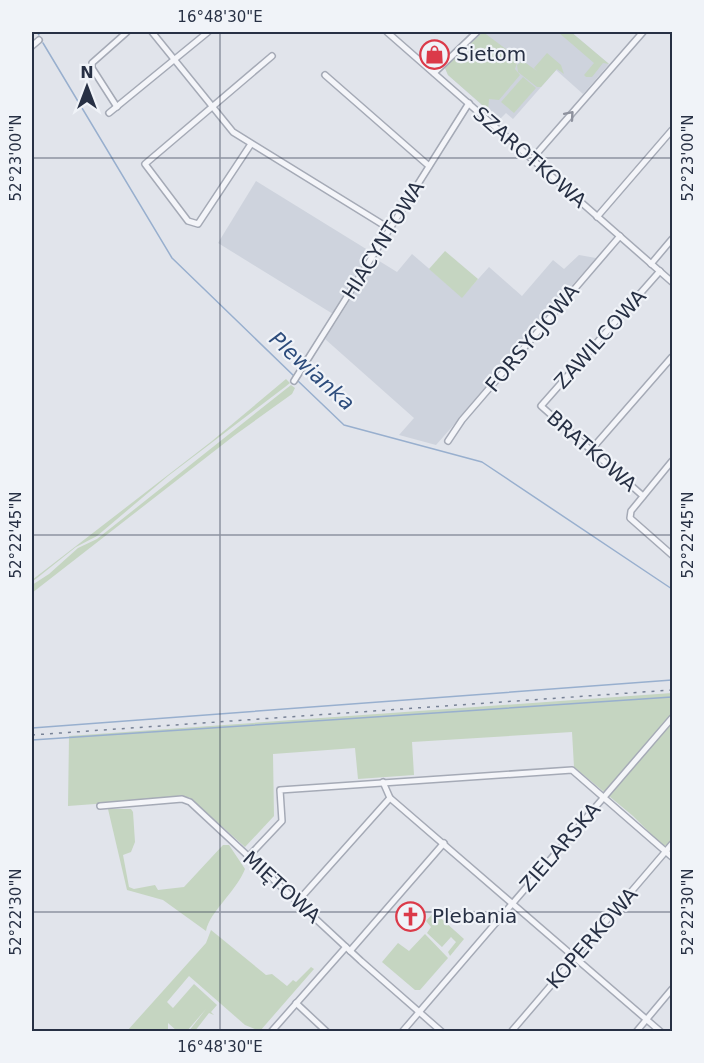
<svg xmlns="http://www.w3.org/2000/svg" width="704" height="1063" font-family="'DejaVu Sans',sans-serif">
  <style>
    .built { fill: #ced3dd }
    .green { fill: #c5d5c1 }
    .lines { fill: none; stroke-linecap: round; stroke-linejoin: round }
    .stream { stroke: #98afce; stroke-width: 1.5 }
    .minor-casing { stroke: #a5aab6; stroke-width: 8 }
    .minor { stroke: #f4f5f9; stroke-width: 5 }
    .rail { stroke: #788296; stroke-width: 1.5; stroke-dasharray: 3 6; stroke-linecap: butt }
    .oneway { stroke: #8e929e }
    .ticks { fill: none; stroke: #273044; stroke-width: 1.5; stroke-opacity: 0.45 }
    .labels { text-anchor: middle; dominant-baseline: central; stroke-width: 4.5; stroke-linejoin: round; paint-order: stroke }
    .poi-label { font-size: 20px; fill: #273044; stroke: #f0f3f8; text-anchor: start }
    .street-label { font-size: 20px; fill: #273044; stroke: #f0f3f8 }
    .water-label { font-size: 21px; font-style: italic; fill: #2d4c7c; stroke: #f0f3f8 }
    .neatline { fill: none; stroke: #273044; stroke-width: 2 }
    .ticks-label { font-size: 15px; text-anchor: middle; fill: #273044 }
  </style>
  <rect width="100%" height="100%" fill="#e1e4eb"/>
  <!-- built -->
  <g class="built">
    <polygon points="483,32 571,32 609,64 583,94 556,70 513,119 506,113 499,120 448,75 445,68"/>
    <polygon points="256,181 371,252 333,314 218,243"/>
    <polygon points="412,254 462,297 489,267 522,296 553,260 564,269 579,255 596,258 545,316 547,319 436,445 399,435 414,418 325,339 376,259 397,272"/>
  </g>
  <!-- green -->
  <g class="green">
    <polygon points="483,32 514,55 517,63 515,69 520,75 499,100 489,99 488,110 448,75 445,68"/>
    <polygon points="558,32 571,32 609,64 603,63 592,77 586,77 584,75 594,63"/>
    <polygon points="547,53 561,65 564,74 557,69 541,87 537,87 518,72 517,65 523,61 537,71 534,68"/>
    <polygon points="523,77 536,88 514,113 501,102"/>
    <polygon points="445,251 478,279 462,298 429,269"/>
    <polygon points="286,379 290,383 285,387 168,476 97,536 76,547 32,582 32,580 212,441"/>
    <polygon points="291,385 295,388 292,394 235,435 32,593 32,585 49,574 78,548 97,539"/>
    <polygon points="672,693 672,840 668,846 662,845 633,816 574,767 572,732 412,742 414,775 358,779 355,748 273,754 274,816 245,847 189,797 68,806 69,736"/>
    <path d="M108 809H131L133 812 135 842 131 852 123 855 129 887 134 889 155 885 158 890 184 887 223 845H229L245 869C236 892 210 911 206 931L163 900 127 890Z"/>
    <polygon points="434,912 464,939 450,956 448,952 456,942 451,937 442,947 427,933 431,927 426,921"/>
    <polygon points="211,930 266,975 272,974 287,986 293,980 296,982 311,967 314,969 260,1031 245,1025 189,976 167,1002 173,1008 194,984 217,1005 211,1012 214,1015 209,1013 195,1031 189,1031 206,1009 187,1031 177,1031 168,1023 168,1031 127,1031 206,943"/>
    <polygon points="425,934 448,958 420,990 415,990 382,962 398,943 409,951"/>
  </g>
  <g class="lines">
    <!-- stream -->
    <g class="stream">
      <polyline points="37,32 39,35"/>
      <polyline points="43,43 172,258 295,377"/>
      <polyline points="298,381 344,425 482,462 672,589"/>
      <polyline points="32,728 672,680"/>
      <polyline points="32,740 672,697"/>
    </g>
    <defs>
      <g id="minor">
        <polyline points="152,32 233,132 390,229"/>
        <polyline points="387,32 672,282"/>
        <polyline points="32,46 39,40"/>
        <polyline points="434,73 477,32"/>
        <polyline points="325,75 429,166"/>
        <polyline points="117,107 92,68 92,63 127,32"/>
        <polyline points="109,113 208,32"/>
        <polyline points="251,144 198,224 188,221 145,164 272,56"/>
        <polyline points="532,159 643,32"/>
        <polyline points="597,217 672,130"/>
        <polyline points="651,264 672,239"/>
        <polyline points="294,381 469,103"/>
        <polyline points="448,441 462,420 620,236"/>
        <polyline points="590,451 672,357"/>
        <polyline points="672,461 631,511 630,518 672,555"/>
        <polyline points="643,496 541,406 660,271"/>
        <polyline points="383,782 390,798 661,1032"/>
        <polyline points="100,806 182,799 190,802 361,961 442,1032"/>
        <polyline points="248,857 282,821 280,790 572,770 672,857"/>
        <polyline points="298,901 390,798"/>
        <polyline points="350,951 444,843"/>
        <polyline points="296,1003 327,1032"/>
        <polyline points="271,1032 346,947"/>
        <polyline points="402,1032 672,718"/>
        <polyline points="511,1032 672,844"/>
        <polyline points="636,1032 672,989"/>
      </g>
    </defs>
    <!-- minor casing -->
    <use href="#minor" class="minor-casing"/>
    <!-- minor -->
    <use href="#minor" class="minor"/>
    <!-- rail -->
    <polyline class="rail" points="32,735 672,690"/>
  </g>
  <!-- one-way arrows -->
  <defs><path id="oneway-chevron" d="M-2-3.5L2.5 0L-2 3.5" fill="none" stroke-width="1.6" stroke-linecap="round" stroke-linejoin="round" transform="scale(1.5)"/></defs>
  <use class="oneway" href="#oneway-chevron" transform="translate(570 115) rotate(-49)"/>
  <!-- ticks -->
  <path class="ticks" d="M220 32V1032M32 158H672M32 535H672M32 912H672"/>
  <!-- icons -->
  <defs>
    <symbol id="shop-ring" viewBox="-11 -11 22 22"><circle r="9.5" fill="#f0f3f8" stroke="#db3a49" stroke-width="1.5"/><path d="M-5-2.5h2.3a2.7 3.5 0 0 1 5.4 0H5L5.5 6h-11ZM-1.5-2.5h3a1.5 2.3 0 0 0-3 0Z" fill="#db3a49"/></symbol>
    <symbol id="church-ring" viewBox="-11 -11 22 22"><circle r="9.5" fill="#f0f3f8" stroke="#db3a49" stroke-width="1.5"/><path d="M-1.2-6h2.4v3.5h3.3v2.4h-3.3V6h-2.4V-.1h-3.3v-2.4h3.3Z" fill="#db3a49"/></symbol>
  </defs>
  <g fill-rule="evenodd">
    <use href="#shop-ring" x="418" y="38" width="33" height="33"/>
    <use href="#church-ring" x="394" y="900" width="33" height="33"/>
  </g>
  <g class="labels">
    <!-- poi labels -->
    <g class="poi-label">
      <text x="456" y="54">Sietom</text>
      <text x="432" y="916">Plebania</text>
    </g>
    <!-- street labels -->
    <g class="street-label">
      <text transform="translate(530 157) rotate(41)">SZAROTKOWA</text>
      <text transform="translate(383 240) rotate(-58)">HIACYNTOWA</text>
      <text transform="translate(532 338) rotate(-50)">FORSYCJOWA</text>
      <text transform="translate(600 339) rotate(-48)">ZAWILCOWA</text>
      <text transform="translate(592 451) rotate(41)">BRATKOWA</text>
      <text transform="translate(560 847) rotate(-49)">ZIELARSKA</text>
      <text transform="translate(282 887) rotate(42)">MIĘTOWA</text>
      <text transform="translate(592 938) rotate(-49)">KOPERKOWA</text>
    </g>
    <!-- water labels -->
    <g class="water-label">
      <text transform="translate(312 371) rotate(42)">Plewianka</text>
    </g>
  </g>
  <!-- border -->
  <rect width="704" height="1063" fill="none" stroke="#f0f3f8" stroke-width="66"/>
  <!-- north arrow -->
  <g transform="translate(87 87)" stroke="#f0f3f8" stroke-width="4.5" paint-order="stroke">
  <path d="M0-4.5L10 22L0 15L-10 22Z" fill="#273044"/>
  <text y="-9" font-size="16" font-weight="bold" text-anchor="middle" fill="#273044">N</text>
  </g>
  <rect x="33" y="33" width="638" height="997" class="neatline"/>
  <g class="ticks-label">
    <text x="220" y="22">16°48'30"E</text>
    <text transform="translate(16 158) rotate(-90)" y="5">52°23'00"N</text>
    <text transform="translate(688 158) rotate(-90)" y="5">52°23'00"N</text>
    <text transform="translate(16 535) rotate(-90)" y="5">52°22'45"N</text>
    <text transform="translate(688 535) rotate(-90)" y="5">52°22'45"N</text>
    <text transform="translate(16 912) rotate(-90)" y="5">52°22'30"N</text>
    <text transform="translate(688 912) rotate(-90)" y="5">52°22'30"N</text>
    <text x="220" y="1052">16°48'30"E</text>
  </g>
</svg>
